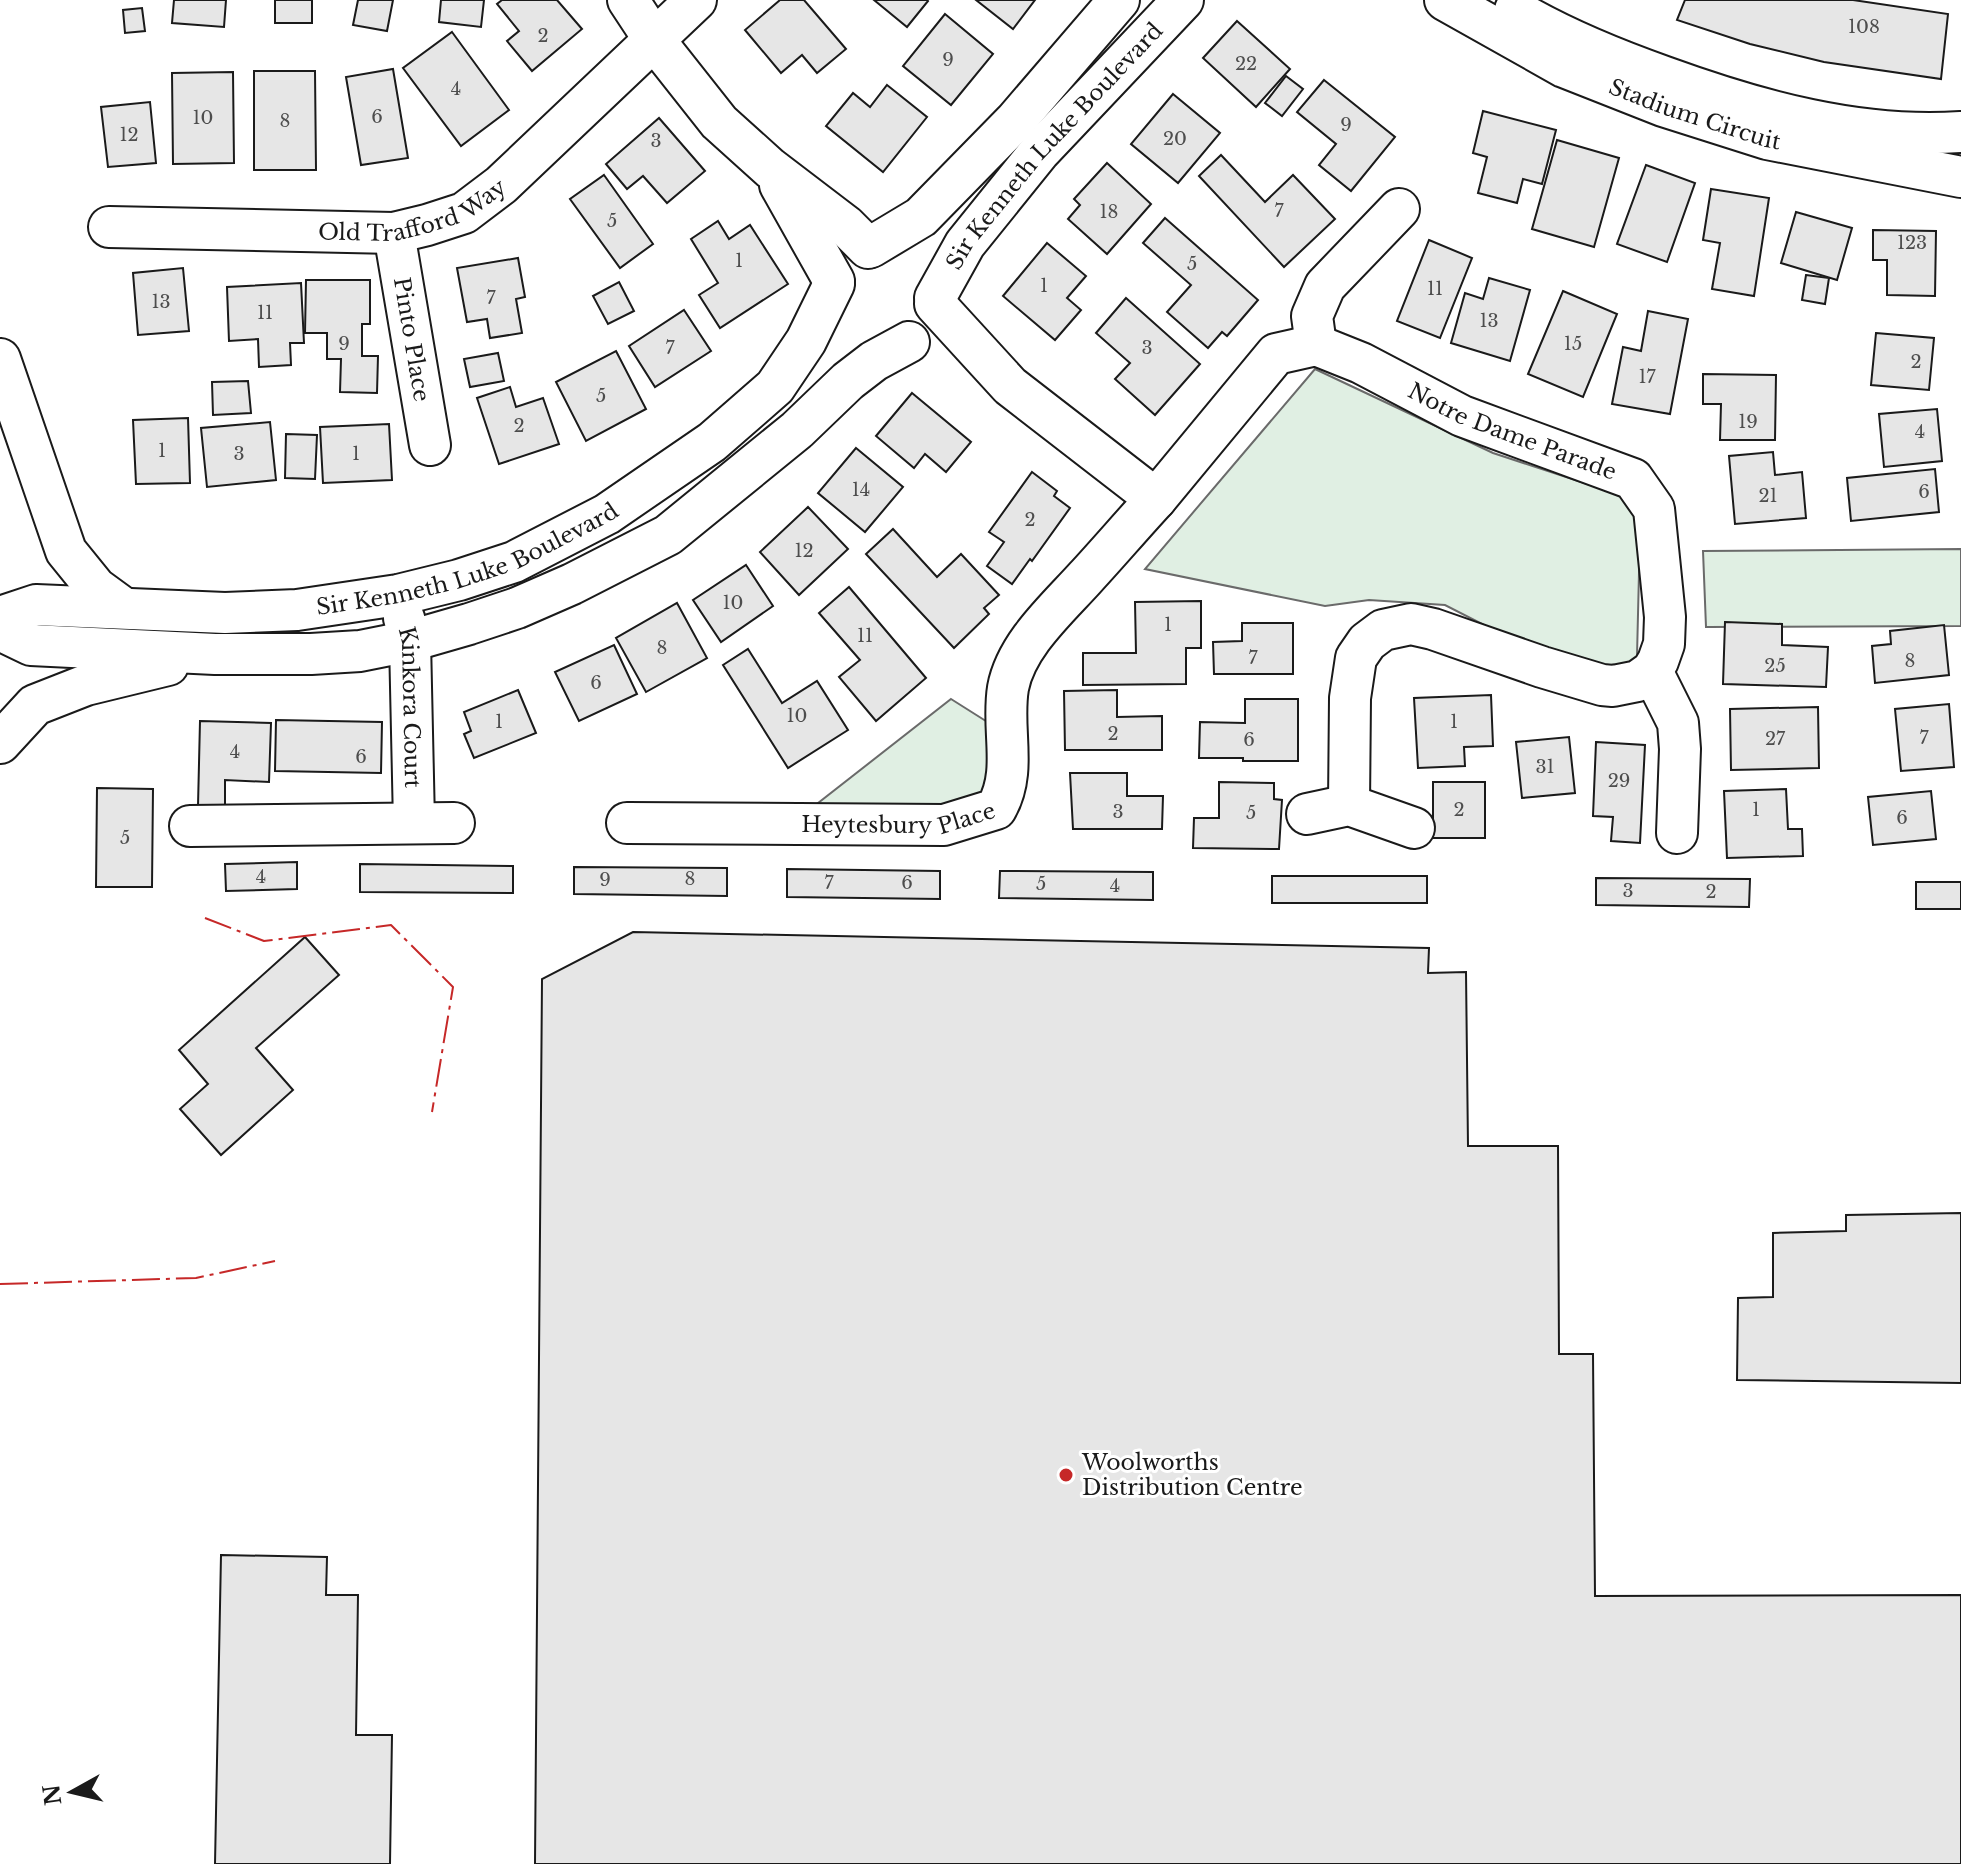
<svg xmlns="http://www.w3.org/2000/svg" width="1961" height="1864" font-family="'Libre Baskerville',serif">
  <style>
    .green { fill: #e0efe3; stroke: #6a6a6a; stroke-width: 2 }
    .building { fill: #e6e6e6; stroke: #1a1a1a; stroke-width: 2 }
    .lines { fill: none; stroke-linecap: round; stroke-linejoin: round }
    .minor-casing { stroke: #1a1a1a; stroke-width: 44 }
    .minor { stroke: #fff; stroke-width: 40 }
    .power { stroke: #c62828; stroke-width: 2; stroke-dasharray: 28 6 4 6; stroke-linecap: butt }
    .poi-dot { fill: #c62828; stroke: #fff; stroke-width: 3 }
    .labels { text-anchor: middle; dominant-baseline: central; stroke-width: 6; stroke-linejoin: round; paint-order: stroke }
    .number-label { font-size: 18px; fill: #4d4d4d }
    .street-label { font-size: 22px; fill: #1a1a1a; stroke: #fff }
    .poi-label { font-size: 22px; fill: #1a1a1a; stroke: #fff; text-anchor: start }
  </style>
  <rect width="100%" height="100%" fill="#fff"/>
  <!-- green -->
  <g class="green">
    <polygon points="1315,369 1493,453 1627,497 1640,531 1637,656 1621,677 1574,671 1445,605 1369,600 1325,606 1145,569"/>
    <polygon points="1961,549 1961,626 1706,627 1703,551"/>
    <polygon points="951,699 989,723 993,776 972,806 813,807"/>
  </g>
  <!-- building -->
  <g class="building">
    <polygon points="174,0 226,0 224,27 172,23"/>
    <rect x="275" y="0" width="37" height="23"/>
    <polygon points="358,0 393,0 387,31 353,25"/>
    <polygon points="441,0 484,0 481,27 439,22"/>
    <polygon points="502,0 557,0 582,29 532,71 507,41 519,31 497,4"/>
    <polygon points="780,0 804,0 846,49 817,73 802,55 781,73 745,30"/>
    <polygon points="874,0 927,0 928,1 907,27"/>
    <polygon points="976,0 1035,0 1013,29"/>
    <polygon points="1685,0 1853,0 1948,14 1941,79 1824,62 1750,44 1677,20"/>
    <polygon points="142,8 145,31 125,33 123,10"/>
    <polygon points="945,14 993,54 951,105 903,66"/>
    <polygon points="1237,21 1290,69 1256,107 1203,58"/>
    <polygon points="452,32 509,110 461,146 403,68"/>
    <polygon points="393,69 408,158 361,165 346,77"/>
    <polygon points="254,71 315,71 316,170 254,170"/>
    <polygon points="233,72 234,163 173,164 172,73"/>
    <polygon points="1286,76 1303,89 1282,116 1265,103"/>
    <polygon points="1324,80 1395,137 1351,191 1319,165 1336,144 1297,112"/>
    <polygon points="887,85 927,117 883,172 826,126 853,93 870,107"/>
    <polygon points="1173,94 1220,133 1178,183 1131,144"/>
    <polygon points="150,102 156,163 108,167 101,107"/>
    <polygon points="1483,111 1556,130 1542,184 1523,179 1517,203 1478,193 1487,157 1473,153"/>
    <polygon points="659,118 705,171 667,203 643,176 627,189 606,164"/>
    <polygon points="1557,140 1619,158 1594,247 1532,229"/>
    <polygon points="1221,155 1265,202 1293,175 1335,219 1284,267 1199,176"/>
    <polygon points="1107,163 1151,204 1107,254 1068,219 1080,205 1074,199"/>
    <polygon points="1646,165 1695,183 1667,262 1617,244"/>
    <polygon points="604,175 653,244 620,268 570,199"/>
    <polygon points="1711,189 1769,198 1754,296 1712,289 1720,243 1703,240"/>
    <polygon points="1796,212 1852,228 1837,280 1781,263"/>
    <polygon points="1165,218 1258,300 1227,336 1222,332 1208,348 1167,312 1191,285 1143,243"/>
    <polygon points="718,221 729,239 750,225 788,284 720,328 699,295 718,283 691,239"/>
    <polygon points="1873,230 1936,231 1935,296 1887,295 1887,260 1873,260"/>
    <polygon points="1429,240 1472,258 1440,338 1397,321"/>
    <polygon points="1047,243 1086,276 1067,298 1081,310 1055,340 1003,296"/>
    <polygon points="518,258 525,297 516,299 522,333 490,338 487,319 467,322 457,268"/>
    <polygon points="183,268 189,331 138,335 133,273"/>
    <polygon points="1806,275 1829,278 1825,304 1802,300"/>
    <polygon points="1489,278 1530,290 1510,361 1451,343 1465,293 1483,299"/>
    <polygon points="306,280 370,280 370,324 362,324 362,356 378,356 377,393 340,392 341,359 327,359 327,333 305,333"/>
    <polygon points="619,282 634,311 608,324 593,296"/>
    <polygon points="301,283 304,343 290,343 291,365 259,367 258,339 229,341 227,287"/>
    <polygon points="1563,291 1617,314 1583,397 1528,374"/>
    <polygon points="1126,298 1200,364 1155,415 1115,379 1130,363 1096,333"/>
    <polygon points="684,310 711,351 655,387 629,346"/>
    <polygon points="1648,311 1688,319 1670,414 1612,404 1623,347 1641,351"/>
    <polygon points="1876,333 1934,338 1929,390 1871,385"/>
    <polygon points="616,351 646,409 586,441 556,382"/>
    <polygon points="498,353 504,381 470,387 464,359"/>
    <polygon points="1703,374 1776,375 1775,440 1720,440 1721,404 1703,404"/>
    <polygon points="248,381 251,413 213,415 212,382"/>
    <polygon points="510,387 516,407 543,398 559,444 499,464 477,398"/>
    <polygon points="912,393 971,442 946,472 925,454 914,468 876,436"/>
    <polygon points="1937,409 1942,461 1884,467 1879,414"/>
    <polygon points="188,418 190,483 136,484 133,420"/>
    <polygon points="270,422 276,480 207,487 201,428"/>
    <polygon points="389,424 392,480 323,483 320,427"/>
    <polygon points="286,434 317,435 315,479 285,478"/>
    <polygon points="856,448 903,487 865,532 818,493"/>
    <polygon points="1773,452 1775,475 1802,472 1806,518 1735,524 1729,456"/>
    <polygon points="1935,469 1939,512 1851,521 1847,478"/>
    <polygon points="1032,472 1057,491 1054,496 1070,508 1032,561 1030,559 1012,584 987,566 1004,542 989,532"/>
    <polygon points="808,507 848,549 799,595 760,552"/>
    <polygon points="893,529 937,577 961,554 999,595 984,608 989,614 954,648 866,554"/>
    <polygon points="746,565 773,606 721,642 693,600"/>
    <polygon points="849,587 926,678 876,721 839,677 860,660 819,613"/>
    <polygon points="1201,601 1201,648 1186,648 1186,684 1083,685 1083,653 1136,653 1135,602"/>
    <polygon points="677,603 707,658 646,692 616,638"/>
    <polygon points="1725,622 1782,624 1782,645 1828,647 1826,687 1723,684"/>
    <polygon points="1242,623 1293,623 1293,674 1214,674 1213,642 1242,641"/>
    <polygon points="1944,625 1949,675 1875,683 1872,646 1891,644 1890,631"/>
    <polygon points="614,645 637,694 579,721 555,672"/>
    <polygon points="748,649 782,703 817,681 848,730 788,768 723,665"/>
    <polygon points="518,690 536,733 474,758 464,734 471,731 464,712"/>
    <polygon points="1117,690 1117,717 1162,716 1162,750 1065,750 1064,691"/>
    <polygon points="1491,695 1493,746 1464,747 1465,766 1418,768 1414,698"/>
    <polygon points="1245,699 1298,699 1298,761 1243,761 1243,758 1199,758 1200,722 1245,723"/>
    <polygon points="1949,704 1954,767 1901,771 1895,709"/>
    <polygon points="1818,707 1819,768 1731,770 1730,709"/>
    <polygon points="276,720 382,722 381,773 275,771"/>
    <polygon points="200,721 271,723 269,782 225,780 225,807 198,806"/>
    <polygon points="1569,737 1575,793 1522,798 1516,742"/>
    <polygon points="1596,742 1645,745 1640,843 1611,841 1613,817 1593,816"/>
    <polygon points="1070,773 1127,773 1127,796 1163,796 1162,829 1073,829"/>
    <polygon points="1219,782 1274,783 1274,799 1282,800 1279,849 1193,848 1194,818 1219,818"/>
    <rect x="1433" y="782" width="52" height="56"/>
    <polygon points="97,788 153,789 152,887 96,887"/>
    <polygon points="1786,789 1788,829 1802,829 1803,856 1727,858 1724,791"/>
    <polygon points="1931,791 1936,839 1873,845 1868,797"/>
    <polygon points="297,862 297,889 226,891 225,864"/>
    <polygon points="360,864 513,866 513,893 360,892"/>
    <polygon points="574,867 727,868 727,896 574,894"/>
    <polygon points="787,869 940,871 940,899 787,897"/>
    <polygon points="1000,871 1153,872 1153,900 999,898"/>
    <rect x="1272" y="876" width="155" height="27"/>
    <polygon points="1596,878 1750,879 1749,907 1596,905"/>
    <rect x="1916" y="882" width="45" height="27"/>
    <polygon points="633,932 1429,948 1428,973 1466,972 1468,1146 1558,1146 1559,1354 1593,1354 1595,1596 1961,1595 1961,1864 535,1864 542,979"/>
    <polygon points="305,937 339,975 256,1048 293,1090 221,1155 180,1109 208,1084 179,1050"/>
    <polygon points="1961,1213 1961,1383 1737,1380 1738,1298 1773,1297 1773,1233 1846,1231 1846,1215"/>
    <polygon points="221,1555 327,1557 326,1595 358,1595 356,1735 392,1735 390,1864 215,1864"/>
  </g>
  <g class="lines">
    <defs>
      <g id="minor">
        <polyline points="628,0 655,41 719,122 770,168 846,226 868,248"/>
        <path id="s1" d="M1445 0 1564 67 1663 106 1767 139 1961 177"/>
        <path d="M1515 10C1562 38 1614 59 1665 77 1759 111 1859 139 1961 132"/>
        <polyline points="780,185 834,281"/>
        <path id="s2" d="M109 227 394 233 427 225 464 213 501 185 696 0"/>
        <path id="s3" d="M394 233 430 445"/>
        <polyline points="871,247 921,217 1015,121 1119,0"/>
        <path id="s4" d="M935 298 965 244 1040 151 1183 0"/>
        <path id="s5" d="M935 304 1010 386 1156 499 1276 354 1316 345 1361 363 1462 416 1633 479 1654 509 1665 617 1664 644 1658 661 1652 671 1638 681 1613 686 1602 685 1542 667 1433 629 1411 624 1383 630 1367 642 1356 658 1350 698 1349 805"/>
        <polyline points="1316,345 1312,316 1325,286 1399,209"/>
        <polyline points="0,359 66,551 96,588 122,607"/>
        <path id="s6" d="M0 617 36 605 225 613 297 610 398 595 459 580 514 562 607 514 712 442 775 387 806 341 834 284"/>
        <path id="s7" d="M404 618 410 641 414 823"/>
        <polyline points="0,630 31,645 215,654 311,654 360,651 410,641 469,624 517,608 572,584 668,535 797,430 848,381 874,361 909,342"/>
        <polyline points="1652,671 1678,723 1680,749 1677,833"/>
        <polyline points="0,743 35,705 86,685 168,665"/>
        <polyline points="1307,814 1349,805 1414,828"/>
        <path id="s8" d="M627 823 944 825 996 809C1018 771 1001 730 1008 688 1016 645 1057 609 1085 578 1109 552 1132 525 1156 499"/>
        <polyline points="190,826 454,823"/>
      </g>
    </defs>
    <!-- minor casing -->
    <use href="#minor" class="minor-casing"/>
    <!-- minor -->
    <use href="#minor" class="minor"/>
    <!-- power -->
    <g class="power">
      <polyline points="205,918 264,941 391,925 453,987 432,1112"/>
      <polyline points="0,1284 196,1278 275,1261"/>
    </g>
  </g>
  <!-- markers -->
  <circle class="poi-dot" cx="1066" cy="1475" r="8"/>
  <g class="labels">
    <!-- number labels -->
    <g class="number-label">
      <text x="1864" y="27">108</text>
      <text x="543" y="36">2</text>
      <text x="948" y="60">9</text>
      <text x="1246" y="64">22</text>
      <text x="456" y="89">4</text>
      <text x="377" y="117">6</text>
      <text x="203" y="118">10</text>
      <text x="285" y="121">8</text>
      <text x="1346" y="125">9</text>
      <text x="129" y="135">12</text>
      <text x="1175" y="139">20</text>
      <text x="656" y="141">3</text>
      <text x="1279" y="211">7</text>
      <text x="1109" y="212">18</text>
      <text x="612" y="221">5</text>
      <text x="1912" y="243">123</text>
      <text x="739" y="261">1</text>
      <text x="1192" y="264">5</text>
      <text x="1044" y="286">1</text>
      <text x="1435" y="289">11</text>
      <text x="491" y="298">7</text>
      <text x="161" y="302">13</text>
      <text x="265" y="313">11</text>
      <text x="1489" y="321">13</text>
      <text x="344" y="344">9</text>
      <text x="1573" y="344">15</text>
      <text x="670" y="348">7</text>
      <text x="1147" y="348">3</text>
      <text x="1916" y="362">2</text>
      <text x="1647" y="377">17</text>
      <text x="601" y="396">5</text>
      <text x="1748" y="422">19</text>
      <text x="519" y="426">2</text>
      <text x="1920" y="432">4</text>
      <text x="162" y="451">1</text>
      <text x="239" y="454">3</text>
      <text x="356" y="454">1</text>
      <text x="861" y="490">14</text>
      <text x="1924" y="492">6</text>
      <text x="1768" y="496">21</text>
      <text x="1030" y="520">2</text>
      <text x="804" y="551">12</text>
      <text x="733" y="603">10</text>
      <text x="1168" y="625">1</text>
      <text x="865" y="636">11</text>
      <text x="662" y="648">8</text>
      <text x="1253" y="658">7</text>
      <text x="1910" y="661">8</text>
      <text x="1775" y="666">25</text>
      <text x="596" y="683">6</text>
      <text x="797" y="716">10</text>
      <text x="499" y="722">1</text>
      <text x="1454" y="722">1</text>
      <text x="1113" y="734">2</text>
      <text x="1924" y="738">7</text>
      <text x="1775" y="739">27</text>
      <text x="1249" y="740">6</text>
      <text x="235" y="752">4</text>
      <text x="361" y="757">6</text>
      <text x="1545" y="767">31</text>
      <text x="1619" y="781">29</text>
      <text x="1459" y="810">2</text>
      <text x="1756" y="810">1</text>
      <text x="1118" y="812">3</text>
      <text x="1251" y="813">5</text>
      <text x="1902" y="818">6</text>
      <text x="125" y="838">5</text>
      <text x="261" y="877">4</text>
      <text x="690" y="879">8</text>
      <text x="605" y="880">9</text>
      <text x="829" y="883">7</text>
      <text x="907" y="883">6</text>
      <text x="1041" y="884">5</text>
      <text x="1115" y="886">4</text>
      <text x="1628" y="891">3</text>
      <text x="1711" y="892">2</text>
    </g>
    <!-- street labels -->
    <g class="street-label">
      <text stroke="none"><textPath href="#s1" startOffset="276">Stadium Circuit</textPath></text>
      <text stroke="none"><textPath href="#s4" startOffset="194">Sir Kenneth Luke Boulevard</textPath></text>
      <text stroke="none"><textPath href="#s2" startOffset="308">Old Trafford Way</textPath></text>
      <text stroke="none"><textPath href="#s3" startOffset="108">Pinto Place</textPath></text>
      <text stroke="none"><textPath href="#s5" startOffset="740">Notre Dame Parade</textPath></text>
      <text stroke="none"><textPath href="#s6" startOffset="478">Sir Kenneth Luke Boulevard</textPath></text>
      <text stroke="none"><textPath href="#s7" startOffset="90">Kinkora Court</textPath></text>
      <text stroke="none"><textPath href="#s8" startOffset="272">Heytesbury Place</textPath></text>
    </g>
    <!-- poi labels -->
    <g class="poi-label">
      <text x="1082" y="1462">Woolworths<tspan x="1082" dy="25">Distribution Centre</tspan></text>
    </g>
  </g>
  <!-- north arrow -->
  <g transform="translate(72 1792) rotate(262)" stroke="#ffffff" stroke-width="6" paint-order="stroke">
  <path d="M0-6L14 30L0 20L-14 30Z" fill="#1a1a1a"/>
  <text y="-12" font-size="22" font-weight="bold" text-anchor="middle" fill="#1a1a1a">N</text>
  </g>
</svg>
